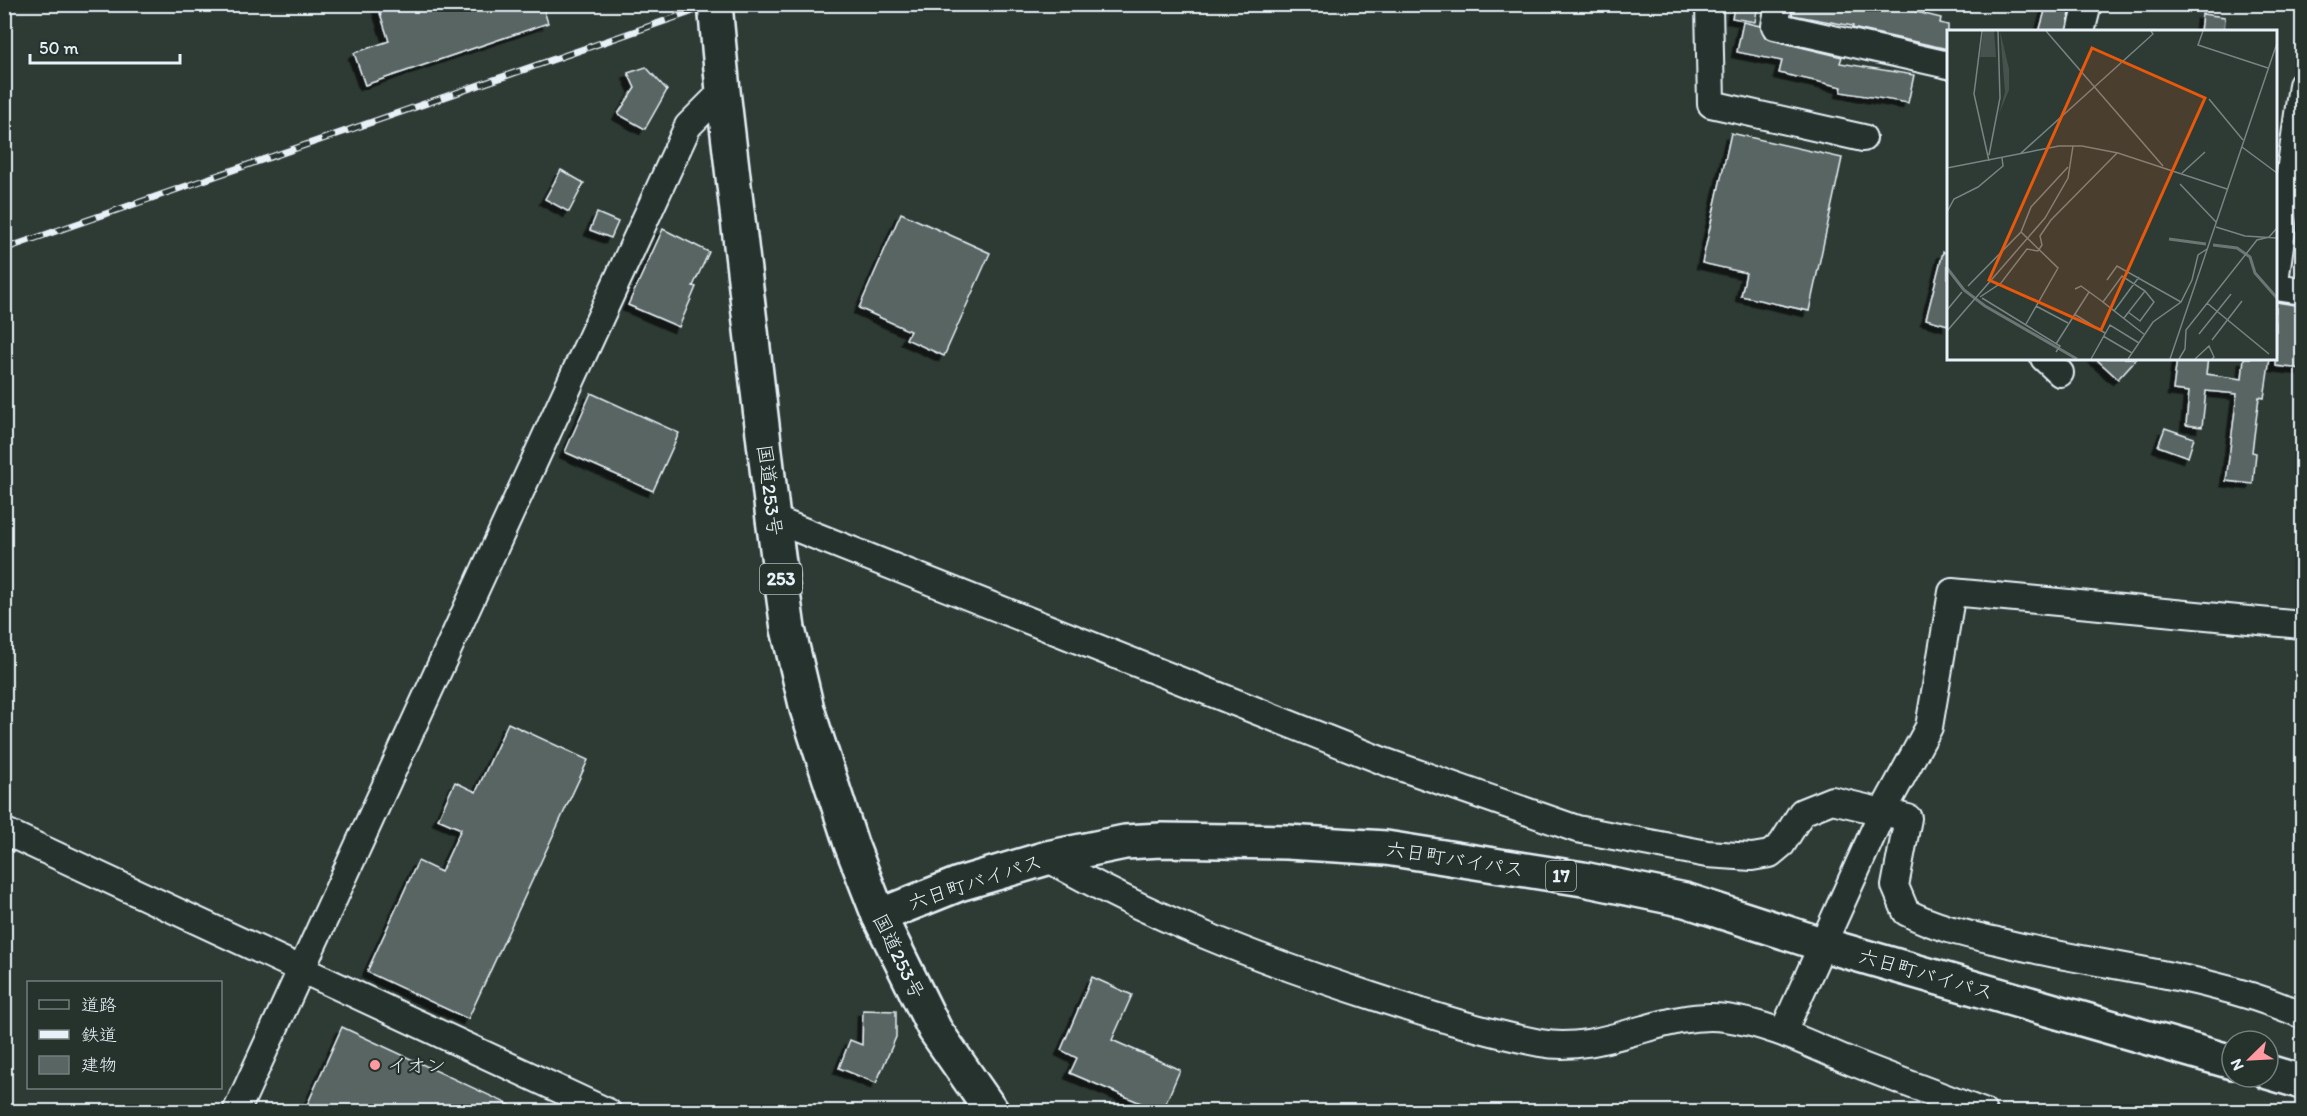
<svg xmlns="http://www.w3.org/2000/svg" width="2307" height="1116" font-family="Itim,'Klee One',sans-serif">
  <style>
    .building { fill: #596563; stroke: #e8f1f8; stroke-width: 1.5; filter: url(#shadow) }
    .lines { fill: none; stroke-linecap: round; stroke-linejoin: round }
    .minor-casing { stroke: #e8f1f8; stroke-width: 30 }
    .highway-casing { stroke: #e8f1f8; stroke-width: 38 }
    .minor { stroke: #26332d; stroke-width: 26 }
    .highway { stroke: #26332d; stroke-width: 33 }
    .rail-casing { stroke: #e8f1f8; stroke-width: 7 }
    .rail { stroke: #26332d; stroke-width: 4.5; stroke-dasharray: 14; stroke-linecap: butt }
    .poi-dot { fill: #ff9aa2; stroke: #26332d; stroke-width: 2 }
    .labels { text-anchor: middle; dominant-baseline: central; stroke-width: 4.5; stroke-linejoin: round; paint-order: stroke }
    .shield { fill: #26332d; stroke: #aeb8bb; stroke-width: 1.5 }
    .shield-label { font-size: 18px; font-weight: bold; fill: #e8f1f8 }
    .street-label { font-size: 20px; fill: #e8f1f8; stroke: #26332d }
    .poi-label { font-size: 20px; fill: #e8f1f8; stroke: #26332d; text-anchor: start }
    .inset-river { fill: none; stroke: #6b7775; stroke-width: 3 }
    .inset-road { fill: none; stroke: #788483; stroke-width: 1.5 }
    .view { fill: #e8590c; fill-opacity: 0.15; stroke: #e8590c; stroke-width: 3 }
    .inset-edge { fill: none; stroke: #e8f1f8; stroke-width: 3 }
  </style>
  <defs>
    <filter id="shadow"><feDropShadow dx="-5.5" dy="5.5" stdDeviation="0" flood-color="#0009"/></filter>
  </defs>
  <rect width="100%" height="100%" fill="#2e3b35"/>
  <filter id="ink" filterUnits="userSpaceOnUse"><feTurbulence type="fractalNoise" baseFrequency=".0167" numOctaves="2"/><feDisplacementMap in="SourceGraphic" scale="12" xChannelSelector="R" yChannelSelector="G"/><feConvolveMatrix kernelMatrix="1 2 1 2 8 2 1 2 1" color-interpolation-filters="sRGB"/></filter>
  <g filter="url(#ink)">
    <!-- building -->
    <g class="building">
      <polygon points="387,4 542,4 548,23 365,85 354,53 389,41 378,7"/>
      <polygon points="1735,4 1758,4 1755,22 1732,18"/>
      <polygon points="1794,4 1884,4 1941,18 1940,23 1948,25 1948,49 1852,28 1853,26 1792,15"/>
      <polygon points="2047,4 2072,4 2066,32 2039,32"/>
      <polygon points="2202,14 2225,17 2224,32 2200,32"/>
      <polygon points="1743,22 1760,26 1765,37 1771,40 1842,57 1840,63 1914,75 1908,103 1841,92 1842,87 1779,73 1782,61 1737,52"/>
      <polygon points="646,67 667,90 645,129 618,114 635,88 628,73"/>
      <polygon points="1731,133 1842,158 1809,311 1741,296 1746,273 1702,263"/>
      <polygon points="561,170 584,183 569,212 545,199"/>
      <polygon points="597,213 618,222 611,238 590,230"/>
      <polygon points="901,213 990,253 944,356 906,339 910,331 859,308"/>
      <polygon points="663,229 709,252 693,286 696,287 679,327 628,305"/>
      <polygon points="1943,252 1948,253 1948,325 1926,319"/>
      <polygon points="2276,302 2302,306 2302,369 2276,366"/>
      <polygon points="2095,358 2137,358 2118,379"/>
      <polygon points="2177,358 2208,358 2206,374 2242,379 2244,358 2270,358 2264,398 2259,397 2252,452 2256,453 2253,484 2226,481 2237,394 2206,391 2202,427 2186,425 2189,392 2173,390"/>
      <polygon points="591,393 679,433 653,491 565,452"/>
      <polygon points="2165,428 2194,438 2188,457 2158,446"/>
      <polygon points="508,723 588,760 468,1019 367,972 418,861 441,872 461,829 438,819 455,782 476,792"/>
      <polygon points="1092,977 1132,995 1112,1040 1180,1070 1162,1112 1070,1073 1077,1058 1061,1050"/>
      <polygon points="863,1010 896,1011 896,1037 876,1083 839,1068 850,1040 862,1045"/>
      <polygon points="342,1027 525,1112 304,1112"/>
    </g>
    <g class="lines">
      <defs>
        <g id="minor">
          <polyline points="1709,4 1711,104 1863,138"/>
          <polyline points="1779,4 1775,26 1948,65"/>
          <polyline points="2081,32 2088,4"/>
          <polyline points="2276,274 2302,85"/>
          <polyline points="2276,287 2302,291"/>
          <polyline points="2044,358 2060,373"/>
          <path d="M773 519 1383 761 1577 829 1707 854 1752 857 1770 854 1782 844 1802 812 1832 800 1908 818 1895 886 1906 912C1934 927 1966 934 1997 941 2098 967 2207 973 2302 1015"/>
          <polyline points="4,831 608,1112"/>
          <path d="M1047 858C1150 917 1258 959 1372 996 1427 1014 1483 1032 1540 1043 1605 1055 1661 1010 1726 1018 1771 1024 1811 1045 1852 1062 1895 1079 1939 1095 1983 1112"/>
          <polyline points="1783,1032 1882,813 1929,727 1952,592 2302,625"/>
          <polyline points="236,1112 688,126 723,91"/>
        </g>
        <g id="highway">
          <polyline points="715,4 723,91 773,519 788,629 807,709 851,844 879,916 935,1030 992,1112"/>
          <polyline points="879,916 959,884 1047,858 1125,842 1161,840 1287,842 1386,848 1583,879 1685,900 1824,945 2232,1062"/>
          <polyline points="2268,1072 2302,1082"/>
        </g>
      </defs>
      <!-- minor casing -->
      <use href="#minor" class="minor-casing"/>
      <!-- highway casing -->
      <use href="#highway" class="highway-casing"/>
      <!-- minor -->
      <use href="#minor" class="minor"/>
      <!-- highway -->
      <use href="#highway" class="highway"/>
      <defs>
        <polyline id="rail" points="4,249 714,4"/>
      </defs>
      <!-- rail casing -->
      <use href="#rail" class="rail-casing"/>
      <!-- rail -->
      <use href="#rail" class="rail"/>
    </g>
  </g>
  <!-- markers -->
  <circle class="poi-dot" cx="375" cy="1065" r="6"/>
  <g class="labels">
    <!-- shield labels -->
    <g class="shield">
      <rect x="760" y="564" width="42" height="30" rx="4.5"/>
      <rect x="1546" y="861" width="30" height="30" rx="4.5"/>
    </g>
    <g class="shield-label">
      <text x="781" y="579">253</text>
      <text x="1561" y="876">17</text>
    </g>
    <!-- street labels -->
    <g class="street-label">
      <text transform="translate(770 490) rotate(83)">国道253号</text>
      <text transform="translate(1455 859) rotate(9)">六日町バイパス</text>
      <text transform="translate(975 882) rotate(-18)">六日町バイパス</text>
      <text transform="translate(899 956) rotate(64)">国道253号</text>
      <text transform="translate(1926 974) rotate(16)">六日町バイパス</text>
    </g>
    <!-- poi labels -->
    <g class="poi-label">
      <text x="387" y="1065">イオン</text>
    </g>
  </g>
  <!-- overview -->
  <g transform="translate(1947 30)">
    <rect width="330" height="330" fill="#2e3b35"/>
    <path d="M36 1H47L49 27H33ZM53 1 62 39V60L52 84 58 62Z" fill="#45524e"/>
    <path class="inset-river" d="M222 209 259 214M266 215 290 218 303 227 308 243 330 268M0 238 17 260 38 276 130 329"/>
    <path class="inset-road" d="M35 1 27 64 42 131M99 1 216 136M256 1 251 15 321 38M262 69 296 110M295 117 330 143M73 124 206 4 204 1M42 125 53 68 51 1M0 138 112 116H135L171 123 280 159M235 143 258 122M233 154 269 192M0 182 7 169 31 157 56 136 55 128M269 197 298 206 330 208M74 202 111 238 79 294M91 221 95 215 93 206 104 190 170 123M160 250 170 236 234 272M21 256 74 202 84 177 121 137M128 259 134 256 156 272M33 267 54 253 80 219 91 221M35 268 113 316 109 322M260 273 322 324M89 276 121 293M0 280 15 262M167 281 192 247M181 282 193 291 207 272 198 261M127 284 158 303M177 288 198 261 175 246 156 272 198 305M0 301 98 188 121 148 126 116M252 304 284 264M156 306 185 323M265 310 295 271M109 314 142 262M144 329 163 295 192 313M181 329 206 292 234 272 245 250 251 225 260 219M223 329 330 13M232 329 238 319 239 300 310 210 322 207 330 198M248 329 262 316 267 327 265 329"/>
    <path class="view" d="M145 18 258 68 154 300 42 250Z"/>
    <rect width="330" height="330" class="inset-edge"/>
  </g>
  <!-- margin -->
  <rect width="2307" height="1116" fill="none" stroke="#26332d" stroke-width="24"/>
  <rect x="12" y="12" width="2283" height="1092" fill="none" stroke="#e8f1f8" stroke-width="2" filter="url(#ink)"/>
  <!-- legend -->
  <rect x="27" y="981" width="195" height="108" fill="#26332d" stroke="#747f7e" stroke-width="1.5"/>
  <rect x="39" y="1000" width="30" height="9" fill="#26332d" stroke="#747f7e" stroke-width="1.5"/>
  <text x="81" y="1011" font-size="18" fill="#e8f1f8">道路</text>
  <rect x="39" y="1030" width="30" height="9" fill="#e8f1f8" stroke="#747f7e" stroke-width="1.5"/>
  <text x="81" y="1041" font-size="18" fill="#e8f1f8">鉄道</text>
  <rect x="39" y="1056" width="30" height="18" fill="#596563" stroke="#747f7e" stroke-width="1.5"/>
  <text x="81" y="1071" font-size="18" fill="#e8f1f8">建物</text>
  <!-- north arrow -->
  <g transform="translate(2250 1059) rotate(246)"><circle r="28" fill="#26332d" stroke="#747f7e" stroke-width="1.5"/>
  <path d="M0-4.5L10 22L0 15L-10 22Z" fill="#ff9aa2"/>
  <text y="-9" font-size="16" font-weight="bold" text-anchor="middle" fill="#e8f1f8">N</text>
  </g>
  <!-- scale -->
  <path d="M30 54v9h150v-9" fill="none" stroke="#e8f1f8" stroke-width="3"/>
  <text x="39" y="54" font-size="18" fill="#e8f1f8" stroke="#26332d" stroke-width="4.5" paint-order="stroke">50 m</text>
</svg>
